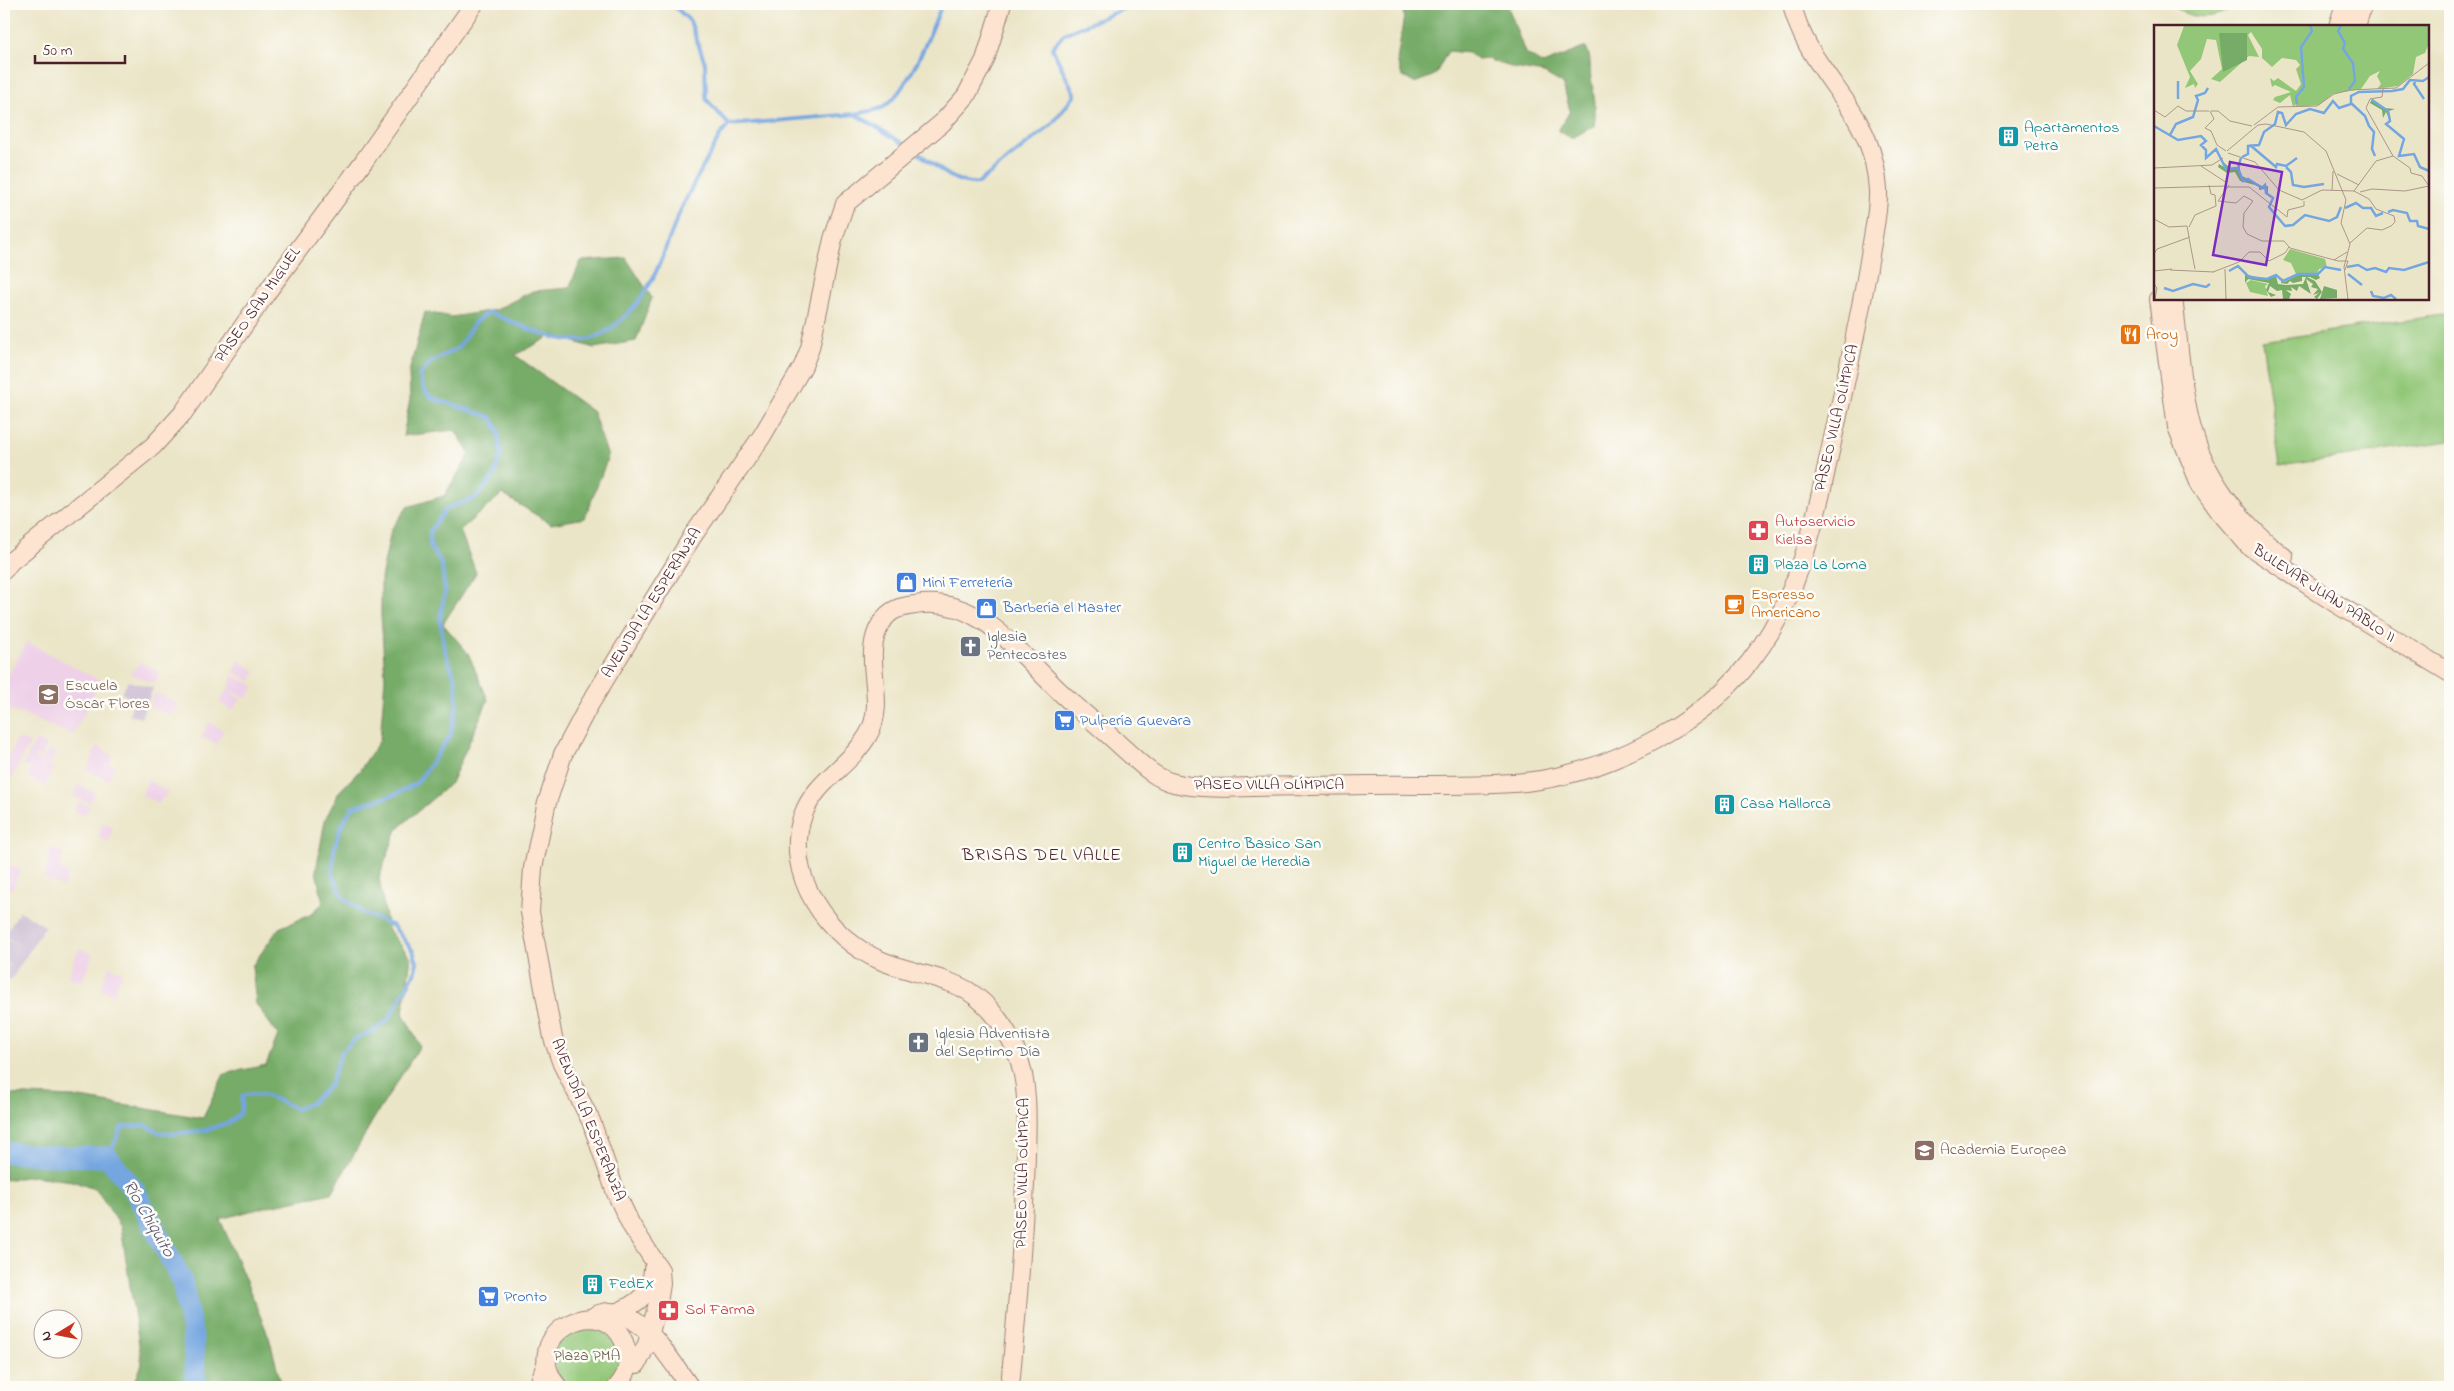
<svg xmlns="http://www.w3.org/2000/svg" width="2454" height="1391" font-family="'Indie Flower',sans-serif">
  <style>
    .built { fill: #eed0e8 }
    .industrial { fill: #ccbed4 }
    .green { fill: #93c778; stroke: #6e7352 }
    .forest { fill: #76ac68; stroke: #60664a }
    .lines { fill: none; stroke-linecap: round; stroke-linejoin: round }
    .stream { stroke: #74a6e0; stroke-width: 4 }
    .river { stroke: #74a6e0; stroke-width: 21 }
    .secondary-casing { stroke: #9a8279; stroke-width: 20 }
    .secondary { stroke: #fde4d1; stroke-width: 18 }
    .labels { text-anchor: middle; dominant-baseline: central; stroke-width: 5; stroke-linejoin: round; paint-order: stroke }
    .culture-label { font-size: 16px; fill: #0d838f; stroke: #fdfcf7; text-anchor: start }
    .street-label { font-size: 16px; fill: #4a1f2b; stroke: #fdfcf7 }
    .food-label { font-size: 16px; fill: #c56008; stroke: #fdfcf7; text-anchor: start }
    .health-label { font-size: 16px; fill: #be3a42; stroke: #fdfcf7; text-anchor: start }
    .shop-label { font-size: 16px; fill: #366cbe; stroke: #fdfcf7; text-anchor: start }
    .worship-label { font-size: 16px; fill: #5b616d; stroke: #fdfcf7; text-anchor: start }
    .education-label { font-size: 16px; fill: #785e54; stroke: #fdfcf7; text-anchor: start }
    .park-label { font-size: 16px; fill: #645a46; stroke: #fdfcf7 }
    .neighbourhood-label { font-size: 18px; letter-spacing: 1px; fill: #4a1f2b; stroke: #fdfcf7 }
    .water-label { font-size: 18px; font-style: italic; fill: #5b5573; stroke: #fdfcf7 }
    .inset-river { fill: none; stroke: #74a6e0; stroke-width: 2.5 }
    .inset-road { fill: none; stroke: #ab9689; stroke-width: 1 }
    .view { fill: #7b2cbf; fill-opacity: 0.15; stroke: #7b2cbf; stroke-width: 2.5 }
    .inset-edge { fill: none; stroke: #4a1f2b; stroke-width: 2.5 }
  </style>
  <rect width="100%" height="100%" fill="#fdfcf7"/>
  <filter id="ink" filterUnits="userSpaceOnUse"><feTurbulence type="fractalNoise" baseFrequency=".02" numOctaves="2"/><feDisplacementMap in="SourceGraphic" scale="10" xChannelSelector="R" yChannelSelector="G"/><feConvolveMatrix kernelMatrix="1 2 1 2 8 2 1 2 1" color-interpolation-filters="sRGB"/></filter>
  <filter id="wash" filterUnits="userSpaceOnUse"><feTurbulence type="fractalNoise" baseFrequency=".0096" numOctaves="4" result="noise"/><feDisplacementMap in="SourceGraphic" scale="20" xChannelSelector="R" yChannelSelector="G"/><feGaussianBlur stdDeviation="1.12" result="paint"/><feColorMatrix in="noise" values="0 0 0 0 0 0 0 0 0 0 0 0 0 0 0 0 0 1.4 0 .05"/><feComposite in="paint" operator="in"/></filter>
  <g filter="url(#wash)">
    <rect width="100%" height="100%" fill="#ebe5c7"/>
    <!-- built -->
    <g class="built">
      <polygon points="27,642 101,681 73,735 4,707 4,683"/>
      <polygon points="238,660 256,671 250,681 234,672"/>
      <polygon points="140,662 160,672 154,683 130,674"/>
      <polygon points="233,675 254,686 247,698 231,691 241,700 231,711 219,701 228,690"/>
      <polygon points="155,692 178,704 172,716 150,707"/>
      <polygon points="209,722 224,731 216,744 202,737"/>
      <polygon points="17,738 30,743 5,790 4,780 6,774 4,769"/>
      <polygon points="36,740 47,746 41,757 36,754 35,759 42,760 49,749 56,753 49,765 53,768 46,786 28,778 32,764 30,768 23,765"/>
      <polygon points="97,745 113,756 109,764 115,766 108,780 87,770"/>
      <polygon points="148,780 168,792 158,804 142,795"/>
      <polygon points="78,784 95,793 90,803 73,796"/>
      <polygon points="79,801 90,806 84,816 74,811"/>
      <polygon points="102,822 113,828 108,843 98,836"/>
      <polygon points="51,847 64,854 59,868 69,873 63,887 44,878"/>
      <polygon points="5,864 21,869 12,890 4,887"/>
      <polygon points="79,948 93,954 82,982 68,977"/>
      <polygon points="109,966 122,972 114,994 101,989"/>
    </g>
    <!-- industrial -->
    <g class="industrial">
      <polygon points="128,681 153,688 141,718 129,715 134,700 121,693"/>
      <polygon points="20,911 45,926 11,980 4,977 4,963 12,967 4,960 4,937 20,946 4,935"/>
    </g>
    <!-- green -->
    <g class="green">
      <path d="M2168 4H2234C2225 16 2204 19 2190 15 2182 13 2175 7 2168 4Z"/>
      <polygon points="2449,314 2450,441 2280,466 2262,341"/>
      <path d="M595 1327C620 1338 632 1370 604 1387H568L557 1375 553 1353 557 1343 573 1328Z"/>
    </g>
    <!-- forest -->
    <g class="forest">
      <path d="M1401 4H1507L1525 53 1543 64 1586 47C1592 60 1589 65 1591 78 1594 97 1597 107 1594 126L1572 138 1558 131 1570 111 1563 84 1544 73 1514 68 1487 59 1478 60 1468 53 1448 51 1435 75 1414 83 1402 76 1397 61 1404 16Z"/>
      <polygon points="626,258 652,298 636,341 594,348 553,335 515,355 593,412 608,457 585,518 551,524 502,494 460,530 476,573 443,624 468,653 488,700 451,783 397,829 379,878 388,929 411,958 403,1013 420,1046 373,1120 332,1193 269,1206 220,1219 269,1337 282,1387 133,1387 142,1364 121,1227 97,1190 72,1181 33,1176 4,1180 4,1094 74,1097 203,1118 224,1074 266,1065 278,1035 256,1004 252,966 279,928 310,915 323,903 316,871 325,820 339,792 360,770 380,740 385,678 381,615 381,578 391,530 407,507 444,496 470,454 455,430 403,436 410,399 409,372 425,312 452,317 495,310 533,291 569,288 581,261"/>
    </g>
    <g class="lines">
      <!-- stream -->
      <g class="stream">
        <polyline points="672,4 690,21 705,63 706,99 729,125"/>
        <path d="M855 114C864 112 878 111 885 106 910 88 931 32 942 4"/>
        <path d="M915 151C936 164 952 185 978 183L1052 124 1075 95 1052 48 1064 34 1135 4"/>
        <path d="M108 1157 122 1127 146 1125 157 1132 172 1134 206 1130 230 1122 241 1112 242 1096C260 1089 279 1101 296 1109L311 1103 330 1085 341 1053 356 1038 374 1031 389 1019 414 974 417 962 413 951 393 926 363 913 343 897 332 873 334 850 340 829 352 807 396 794 417 783 450 736 457 706 456 681 444 648 440 618 445 591 441 562 430 547V531L447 508 476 498 494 476 501 454 498 430 491 417 432 398 425 391 419 376 431 362 458 348 475 322 489 312C518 324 552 343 584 340 598 339 610 330 620 321 657 288 661 255 680 212 692 185 707 160 721 134L729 125 855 114 907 146"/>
      </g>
      <!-- river -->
      <polyline class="river" points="4,1152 48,1156 108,1157 135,1191 182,1281 193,1337 196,1387"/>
    </g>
  </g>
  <g filter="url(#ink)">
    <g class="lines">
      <defs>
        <g id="secondary">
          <polyline points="2338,26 2345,4"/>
          <polyline points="2356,26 2363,4"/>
          <polyline points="2159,299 2177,427 2200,484 2220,512 2249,546 2335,603 2450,673"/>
          <path d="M2173 299C2179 339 2180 381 2190 421 2203 476 2240 523 2284 557"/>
          <polyline points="4,570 10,562 153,446 183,413 267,292 364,161 474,4"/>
          <path d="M616 1313C637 1304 652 1294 653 1269"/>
          <path d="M591 1318C632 1292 670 1360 690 1387"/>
          <polyline points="637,1364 647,1344 658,1303 661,1284 660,1270 631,1225 616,1193 591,1121 562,1064 553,1038 530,912 533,868 546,806 563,754 588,707 692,537 762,436 803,366 810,348 833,239 845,204 942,123 966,96 985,60 1002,4"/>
          <polyline points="538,1387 547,1361"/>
          <path d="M558 1387C514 1334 608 1285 626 1348 631 1362 627 1376 617 1387"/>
          <path d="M1010 1387C1017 1309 1024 1232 1026 1154 1027 1121 1029 1081 1016 1051 1007 1028 989 1004 968 991 945 977 908 972 882 961 828 939 782 874 803 815 815 781 851 765 868 735 889 700 859 656 882 622 890 609 900 607 915 605 976 595 1015 648 1054 686 1075 707 1100 726 1122 747 1138 761 1153 778 1174 783 1199 789 1227 788 1252 787 1291 786 1330 786 1369 785 1420 784 1475 787 1525 782 1574 777 1618 760 1660 737 1764 679 1798 596 1823 484 1839 408 1858 332 1870 255 1873 234 1879 211 1878 190 1877 174 1873 155 1867 140 1847 92 1803 57 1792 4"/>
        </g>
      </defs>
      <!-- secondary casing -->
      <use href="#secondary" class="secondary-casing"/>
      <!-- secondary -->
      <use href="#secondary" class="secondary"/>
    </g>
  </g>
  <!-- icons -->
  <defs>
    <symbol id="building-square" viewBox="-11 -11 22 22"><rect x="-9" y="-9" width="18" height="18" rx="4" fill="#0f9aa8" stroke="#fdfcf7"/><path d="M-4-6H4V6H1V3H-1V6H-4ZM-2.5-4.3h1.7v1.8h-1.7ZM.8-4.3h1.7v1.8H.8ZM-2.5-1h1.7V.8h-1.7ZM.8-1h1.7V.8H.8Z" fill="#fff"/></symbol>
    <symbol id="restaurant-square" viewBox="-11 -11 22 22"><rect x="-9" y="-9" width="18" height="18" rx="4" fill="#e8710a" stroke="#fdfcf7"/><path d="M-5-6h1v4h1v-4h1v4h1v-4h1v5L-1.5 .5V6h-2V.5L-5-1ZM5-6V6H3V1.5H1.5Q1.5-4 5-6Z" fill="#fff"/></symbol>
    <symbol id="pharmacy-square" viewBox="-11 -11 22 22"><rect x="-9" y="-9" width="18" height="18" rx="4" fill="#e0444e" stroke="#fdfcf7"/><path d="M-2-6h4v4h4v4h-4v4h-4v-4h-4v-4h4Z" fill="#fff"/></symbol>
    <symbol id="shop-square" viewBox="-11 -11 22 22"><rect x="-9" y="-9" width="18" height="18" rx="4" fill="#3f7fe0" stroke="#fdfcf7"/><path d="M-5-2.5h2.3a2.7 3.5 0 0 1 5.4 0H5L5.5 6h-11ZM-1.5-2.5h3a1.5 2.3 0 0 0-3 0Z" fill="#fff"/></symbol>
    <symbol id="cafe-square" viewBox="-11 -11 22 22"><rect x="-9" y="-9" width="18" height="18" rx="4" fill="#e8710a" stroke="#fdfcf7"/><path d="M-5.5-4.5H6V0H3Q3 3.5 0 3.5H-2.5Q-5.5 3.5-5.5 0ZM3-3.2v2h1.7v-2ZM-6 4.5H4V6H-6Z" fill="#fff"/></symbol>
    <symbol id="church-square" viewBox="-11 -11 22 22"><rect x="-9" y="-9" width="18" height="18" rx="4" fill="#6b7280" stroke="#fdfcf7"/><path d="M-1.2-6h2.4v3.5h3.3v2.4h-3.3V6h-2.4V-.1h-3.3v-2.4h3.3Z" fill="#fff"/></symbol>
    <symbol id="school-square" viewBox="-11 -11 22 22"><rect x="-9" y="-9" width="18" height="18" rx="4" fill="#8d6e63" stroke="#fdfcf7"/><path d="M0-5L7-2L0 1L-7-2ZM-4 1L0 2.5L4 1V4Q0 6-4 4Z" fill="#fff"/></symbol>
    <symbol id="supermarket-square" viewBox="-11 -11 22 22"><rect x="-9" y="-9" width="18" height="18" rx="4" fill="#3f7fe0" stroke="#fdfcf7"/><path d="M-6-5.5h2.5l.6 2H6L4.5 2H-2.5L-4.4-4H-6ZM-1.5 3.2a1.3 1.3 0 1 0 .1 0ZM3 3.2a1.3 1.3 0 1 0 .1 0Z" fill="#fff"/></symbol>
  </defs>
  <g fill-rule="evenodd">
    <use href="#building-square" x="1996" y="124" width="25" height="25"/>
    <use href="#restaurant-square" x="2118" y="322" width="25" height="25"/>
    <use href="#pharmacy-square" x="1746" y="518" width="25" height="25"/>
    <use href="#building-square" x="1746" y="552" width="25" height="25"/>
    <use href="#shop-square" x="894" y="570" width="25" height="25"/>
    <use href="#cafe-square" x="1722" y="592" width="25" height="25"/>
    <use href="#shop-square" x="974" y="596" width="25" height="25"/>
    <use href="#church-square" x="958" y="634" width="25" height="25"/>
    <use href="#school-square" x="36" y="682" width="25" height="25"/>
    <use href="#supermarket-square" x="1052" y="708" width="25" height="25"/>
    <use href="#building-square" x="1712" y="792" width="25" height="25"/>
    <use href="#building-square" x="1170" y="840" width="25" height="25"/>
    <use href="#church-square" x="906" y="1030" width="25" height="25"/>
    <use href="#school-square" x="1912" y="1138" width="25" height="25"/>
    <use href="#building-square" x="580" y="1272" width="25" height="25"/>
    <use href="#supermarket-square" x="476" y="1284" width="25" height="25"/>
    <use href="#pharmacy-square" x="656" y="1298" width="25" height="25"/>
  </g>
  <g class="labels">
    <!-- culture labels -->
    <g class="culture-label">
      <text x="2024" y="128">Apartamentos<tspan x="2024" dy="18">Petra</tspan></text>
      <text x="1774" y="565">Plaza La Loma</text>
      <text x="1740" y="804">Casa Mallorca</text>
      <text x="1198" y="844">Centro Basico San<tspan x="1198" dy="18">Miguel de Heredia</tspan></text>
      <text x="609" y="1284">FedEX</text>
    </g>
    <!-- street labels -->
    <g class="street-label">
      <text transform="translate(258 305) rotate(-55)">PASEO SAN MIGUEL</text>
      <text transform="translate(1837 418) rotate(-77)">PASEO VILLA OLÍMPICA</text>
      <text transform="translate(2324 594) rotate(33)">BULEVAR JUAN PABLO II</text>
      <text transform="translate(652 603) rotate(-58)">AVENIDA LA ESPERANZA</text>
      <text x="1269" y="785">PASEO VILLA OLÍMPICA</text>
      <text transform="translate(588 1120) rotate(68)">AVENIDA LA ESPERANZA</text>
      <text transform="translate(1023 1173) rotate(-89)">PASEO VILLA OLÍMPICA</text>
    </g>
    <!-- food labels -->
    <g class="food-label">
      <text x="2146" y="335">Aroy</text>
      <text x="1751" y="595">Espresso<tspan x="1751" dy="18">Americano</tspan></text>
    </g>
    <!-- health labels -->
    <g class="health-label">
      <text x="1775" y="522">Autoservicio<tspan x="1775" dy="18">Kielsa</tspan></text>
      <text x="685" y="1310">Sol Farma</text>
    </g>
    <!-- shop labels -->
    <g class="shop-label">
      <text x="922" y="583">Mini Ferretería</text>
      <text x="1003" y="608">Barbería el Master</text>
      <text x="1080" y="721">Pulpería Guevara</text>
      <text x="504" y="1297">Pronto</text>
    </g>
    <!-- worship labels -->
    <g class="worship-label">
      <text x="987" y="637">Iglesia<tspan x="987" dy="18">Pentecostes</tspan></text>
      <text x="935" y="1034">Iglesia Adventista<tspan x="935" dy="18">del Septimo Día</tspan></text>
    </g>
    <!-- education labels -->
    <g class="education-label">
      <text x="65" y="686">Escuela<tspan x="65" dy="18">Óscar Flores</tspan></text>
      <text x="1940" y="1150">Academia Europea</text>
    </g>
    <!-- park labels -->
    <g class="park-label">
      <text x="587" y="1356">Plaza PMA</text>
    </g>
    <!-- neighbourhood labels -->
    <g class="neighbourhood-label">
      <text x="1042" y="856">BRISAS DEL VALLE</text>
    </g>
    <!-- water labels -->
    <g class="water-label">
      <text transform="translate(148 1219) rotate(60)">Río Chiquito</text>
    </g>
  </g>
  <!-- overview -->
  <g transform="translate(2154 25)">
    <rect width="275" height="275" fill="#ebe5c7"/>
    <path d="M30 1H275V18L271 28 262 32 259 49 244 61 223 64 227 59 223 51 226 46 216 51 207 64 179 69 165 80 142 82 141 79 140 82H132H139L136 70 126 78 119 75 121 72 137 67 121 60 118 62 116 53 120 56 124 53 142 66 147 59 142 44 146 40 142 35 128 33 118 42 108 33V24L97 7 94 10 105 32 95 31 66 57 57 54 68 44 62 15 53 14 47 34 36 46 44 59 41 63 40 59 31 63 36 52 23 20ZM136 224 171 234 173 242 165 244 163 249H142L137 238 129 235ZM97 255 114 259 111 261 114 271 96 267 92 258Z" fill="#93c778"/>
    <path d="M65 8H93V35L69 47ZM218 74 231 83 241 84 235 86 237 97 232 87 229 93 228 85 216 78ZM86 133V150L108 161H114V169L111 168V164L105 165V161L86 156 81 147 73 148 64 142 65 139 70 142 68 136 76 143H83ZM91 249 110 254 122 251 124 259 132 260 149 259 152 252H148V256L139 258 136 256 133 259 127 258 128 253 130 257 144 250 164 249 166 253 162 255 156 252H153L161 256 168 267 163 274 160 272 165 268 159 270 164 264 157 262 159 259 152 254 157 269 145 261 143 266 137 262 138 266 132 265 137 269 135 274H129L128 265 123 266 116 261 114 267 122 270 117 272 112 265 115 258 94 254 91 258ZM170 261 183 265V273L166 274Z" fill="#76ac68"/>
    <path class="inset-river" d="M187 1 184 6 191 18 189 24 199 38 201 56 195 64M262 55 260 59 270 74M24 74V56M218 75 234 86 236 96 232 99 250 114 245 131 260 129 266 142 275 146M197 78 211 91 215 101M143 79 142 72 150 62 147 22 158 6 156 1M0 101 24 115 47 111 52 116 47 120 52 125V133L62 124 72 144 84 143 87 133M215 101 220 107 218 124 221 131M16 110 22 99 39 92 44 75 42 71 51 68 54 63M96 120 122 142 123 139 132 141 143 133M88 132 94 129V121L105 120 110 107 121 99 124 87 128 88 132 100 142 89 156 84 170 88 179 76 185 83 197 79V71L205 67 238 66 249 64 256 55 269 56 275 52M132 142 137 147 139 160 150 162 170 159M84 143 89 156 94 154 108 163 111 160 112 168 119 173 115 182 131 201 139 200 151 190 175 196 183 192 187 182M191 183 202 178 209 183H217L222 191 229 188M234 187 239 185 253 188 256 196H263L264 201 275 204M193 242 204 240 213 245 221 243 232 247 235 243 250 245 275 237M75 246 84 241 95 252 113 254 122 250 129 256 144 249H164L171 242 187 245M194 249 208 260M10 263 19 266 39 259 52 262 56 259M217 266 219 271 230 273 237 270 242 274"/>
    <path class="inset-road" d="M229 64 228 72 216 74 212 83 239 131 256 143 257 148 268 151 275 161M0 85 11 92 24 81 32 86H55M56 86 60 94 51 103 57 106 63 120 72 126M57 86H64L76 96 98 101M100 100 124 82 163 81 180 69 196 65 242 63 275 38M73 126 104 100 112 99 150 107 172 126 192 175 187 198 196 219 190 242 194 274M74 128 101 137 125 165 148 175 168 165 200 166 215 174 222 184 240 191 241 197 237 201 228 205 213 203 196 218M47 141 73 158M0 143 58 140 69 133M183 149 205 160M75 160 64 176 82 178 90 171 99 176 90 188 89 202 93 209 108 216H130L136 223 184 236H194L191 245M73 162H95L133 192 134 185 150 181V176M0 163 72 161M178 165 179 146M200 166 222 136 239 131M206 167 218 164 251 166 275 161M0 194 15 202 33 201 35 212M35 202 41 190 62 181 61 170 57 169 55 160M35 213 41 244M0 229 3 224 36 212M180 235 193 227M71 244 72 274M16 245 60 247M0 246 18 244M59 247 85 237 95 227H106L115 236 131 228 135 222M0 259 3 263 1 274"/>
    <path class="view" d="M76 137 128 147 112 240 59 230Z"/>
    <rect width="275" height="275" class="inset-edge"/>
  </g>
  <!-- margin -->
  <rect width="2454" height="1391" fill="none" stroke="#fdfcf7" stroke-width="20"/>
  <!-- north arrow -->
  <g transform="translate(58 1334) rotate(260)"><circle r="24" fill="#fdfcf7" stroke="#b5a4a5"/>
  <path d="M0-4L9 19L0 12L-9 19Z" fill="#c8321e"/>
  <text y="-8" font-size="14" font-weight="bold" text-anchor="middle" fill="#4a1f2b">N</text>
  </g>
  <!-- scale -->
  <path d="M35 55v8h90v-8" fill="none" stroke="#4a1f2b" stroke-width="2.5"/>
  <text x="42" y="55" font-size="15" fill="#4a1f2b" stroke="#fdfcf7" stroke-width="4" paint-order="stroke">50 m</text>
</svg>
